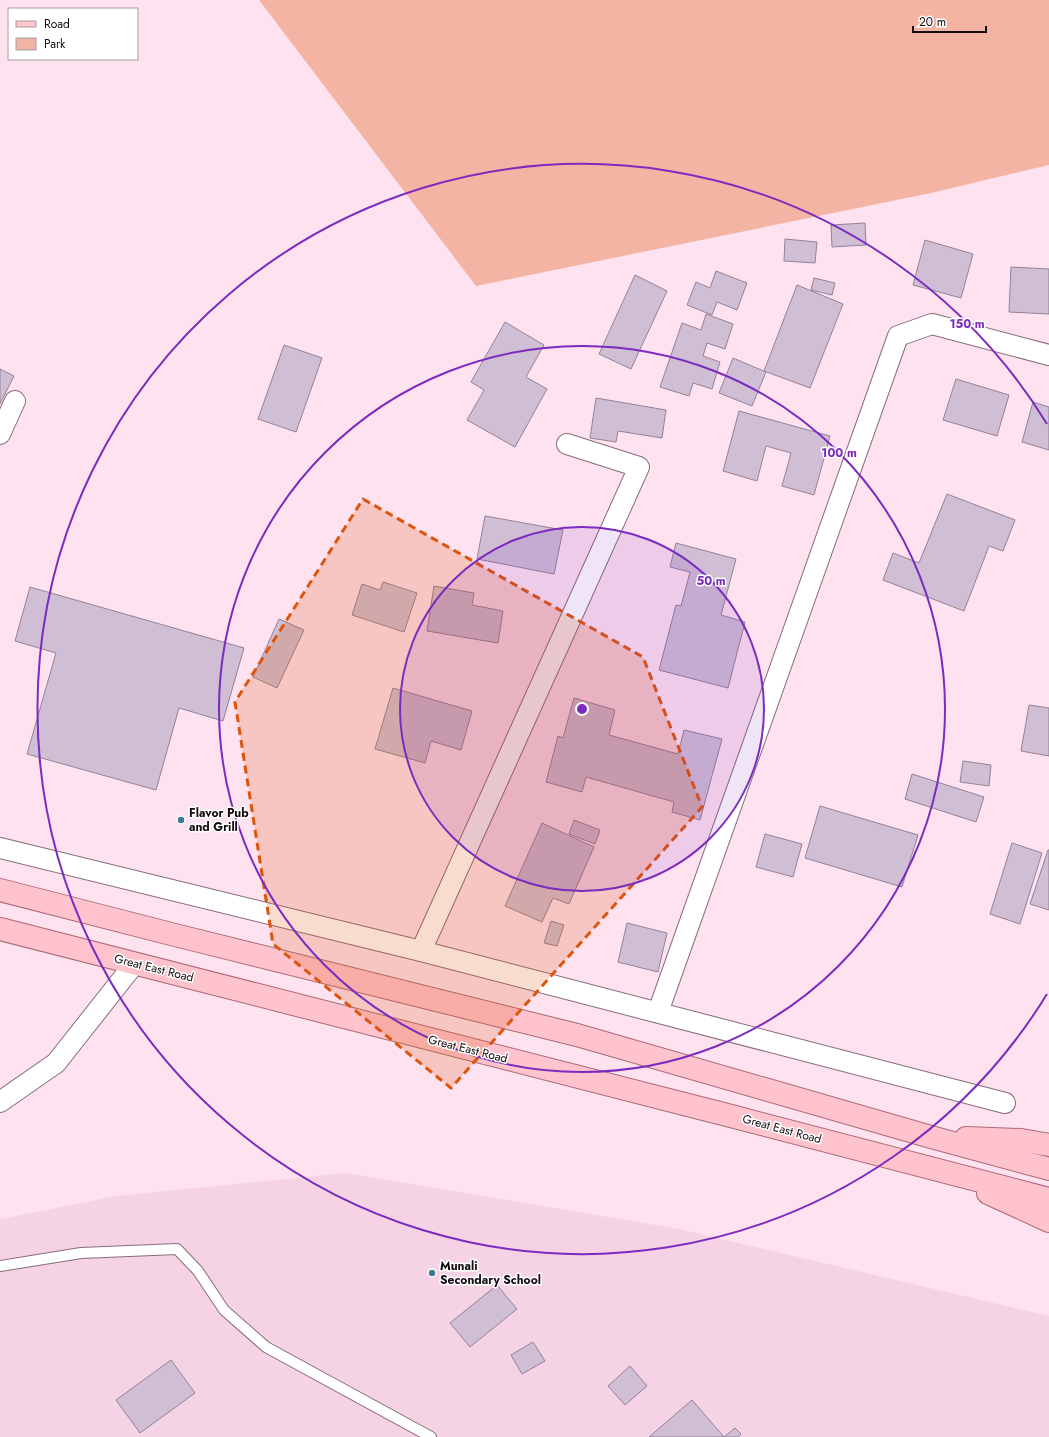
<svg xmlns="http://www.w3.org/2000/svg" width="1049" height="1437" font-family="Jost,sans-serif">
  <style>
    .built { fill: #f5d3e5 }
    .green { fill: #f4b4a4 }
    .building { fill: #d0bed4; stroke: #938296 }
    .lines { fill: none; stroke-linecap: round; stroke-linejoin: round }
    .service-casing { stroke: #866d7a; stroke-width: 12 }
    .minor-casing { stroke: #866d7a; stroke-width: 22 }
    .primary-casing { stroke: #ac6975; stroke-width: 24 }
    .service { stroke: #fff; stroke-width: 10 }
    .minor { stroke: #fff; stroke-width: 20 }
    .primary { stroke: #fec3cd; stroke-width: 22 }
    .marked { fill: #dd550c; fill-opacity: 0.2; stroke: #dd550c; stroke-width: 3; stroke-dasharray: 8 5; stroke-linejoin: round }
    .ring { fill: none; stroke: #7b2cbf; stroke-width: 2 }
    .poi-dot { fill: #3b7a8f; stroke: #fff; stroke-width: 1.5 }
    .labels { text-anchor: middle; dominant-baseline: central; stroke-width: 3; stroke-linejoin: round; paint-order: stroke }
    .poi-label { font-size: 12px; font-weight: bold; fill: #140b10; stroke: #fff; text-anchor: start }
    .street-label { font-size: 12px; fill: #140b10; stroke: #fff }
    .centre { fill: #7b2cbf; stroke: #fff; stroke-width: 2 }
    .ring-label { font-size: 12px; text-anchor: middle; font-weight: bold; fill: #7b2cbf; stroke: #fff; stroke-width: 3; stroke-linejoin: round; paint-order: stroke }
  </style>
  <rect width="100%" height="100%" fill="#fee2f0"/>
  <!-- built -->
  <polygon class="built" points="346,1173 679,1229 1049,1316 1049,1437 0,1437 0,1219 116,1196"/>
  <!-- green -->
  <polygon class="green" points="259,0 1049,0 1049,165 931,193 476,286"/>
  <!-- building -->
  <g class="building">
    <polygon points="865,223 866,245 832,247 831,225"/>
    <polygon points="785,239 817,242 815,263 784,261"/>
    <polygon points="925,240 973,254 961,298 913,285"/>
    <polygon points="1011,267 1049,269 1049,314 1009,312"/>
    <polygon points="716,271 747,283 737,310 717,302 712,315 687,305 696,282 710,288"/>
    <polygon points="635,275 667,291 631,369 599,354"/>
    <polygon points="814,278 835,283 832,295 811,290"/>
    <polygon points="797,285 843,304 810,388 764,371"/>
    <polygon points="706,314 733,324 725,349 707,343 703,356 720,362 712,389 693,383 689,396 660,387 682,323 701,330"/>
    <polygon points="505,322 544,345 526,377 547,389 515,447 467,420 484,390 471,382"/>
    <polygon points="284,345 322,358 296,432 258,419"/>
    <polygon points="733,358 766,372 752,406 719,393"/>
    <polygon points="0,369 14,376 0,404"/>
    <polygon points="956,379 1009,395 997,436 943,420"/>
    <polygon points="596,398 666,410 662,438 618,431 616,442 590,438"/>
    <polygon points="1033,402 1049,407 1049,450 1022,442"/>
    <polygon points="739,411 830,436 814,495 782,486 791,453 766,446 757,481 723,471"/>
    <polygon points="947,494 1015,520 1003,551 989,546 964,611 883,580 893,553 919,563"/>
    <polygon points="485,516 563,530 554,574 477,559"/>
    <polygon points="676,543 736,559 721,615 745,622 728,688 659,670 676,605 681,606 690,572 670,567"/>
    <polygon points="383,582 417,593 404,632 352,615 362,584 380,590"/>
    <polygon points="434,586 474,593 472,605 503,611 498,643 427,631"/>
    <polygon points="30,587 244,648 223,721 179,708 156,790 27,754 56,653 15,641"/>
    <polygon points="279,619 304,630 277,688 253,677"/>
    <polygon points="393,688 472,711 461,750 431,741 425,763 375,749"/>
    <polygon points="574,698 615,710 609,735 678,754 684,730 722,739 700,820 672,812 674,802 586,777 582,792 546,782 558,736 563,738"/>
    <polygon points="1029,705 1049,708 1049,756 1021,751"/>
    <polygon points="963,761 991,765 989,786 960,782"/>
    <polygon points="912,774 984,797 976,822 905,799"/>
    <polygon points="820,806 918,835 902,887 805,858"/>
    <polygon points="574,820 600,830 595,844 569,834"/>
    <polygon points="542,823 594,847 569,904 553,898 542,922 505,906"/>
    <polygon points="765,834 802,844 793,877 756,867"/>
    <polygon points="1012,843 1042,853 1020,924 990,914"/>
    <polygon points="1048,850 1049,850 1049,910 1030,904"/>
    <polygon points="551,921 564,925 557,946 544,943"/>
    <polygon points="627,923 667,933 658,972 618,962"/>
    <polygon points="497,1285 517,1309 470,1347 450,1323"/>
    <polygon points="533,1342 545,1361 522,1374 511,1355"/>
    <polygon points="171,1360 195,1393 140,1433 116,1400"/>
    <polygon points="630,1366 647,1386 625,1405 608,1386"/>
    <polygon points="692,1400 724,1437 649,1437"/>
    <polygon points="735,1428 741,1434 738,1437 724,1437"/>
  </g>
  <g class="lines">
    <defs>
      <polyline id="service" points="0,1266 81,1253 177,1249 198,1271 224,1310 266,1347 431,1437"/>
      <g id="minor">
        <polyline points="0,434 15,401"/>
        <polyline points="0,848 421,951 1005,1103"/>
        <polyline points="421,951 639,467 567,444"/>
        <polyline points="658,1012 898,336 932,324 1049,355"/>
        <polyline points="0,1102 56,1063 135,963"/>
      </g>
      <g id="primary">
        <polyline points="0,890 175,935 577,1035 931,1137 1049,1169"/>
        <polyline points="0,929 731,1116 1049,1199"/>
        <polyline points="966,1138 1021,1140 1049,1145"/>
        <polyline points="988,1193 1049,1221"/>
      </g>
    </defs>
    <!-- service casing -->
    <use href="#service" class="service-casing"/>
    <!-- minor casing -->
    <use href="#minor" class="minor-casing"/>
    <!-- primary casing -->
    <use href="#primary" class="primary-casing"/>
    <!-- service -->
    <use href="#service" class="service"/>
    <!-- minor -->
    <use href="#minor" class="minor"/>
    <!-- primary -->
    <use href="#primary" class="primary"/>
  </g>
  <!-- marked area -->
  <path class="marked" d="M363 499 643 657 702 807 451 1088 273 944 235 702Z"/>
  <!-- distance rings -->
  <circle cx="582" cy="709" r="182" fill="#7b2cbf" fill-opacity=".12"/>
  <g class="ring">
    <circle cx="582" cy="709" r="182"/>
    <circle cx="582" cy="709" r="363"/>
    <path d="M1047 994A545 545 0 1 1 1047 424"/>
  </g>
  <!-- markers -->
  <g class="poi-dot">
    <circle cx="181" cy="820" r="4"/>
    <circle cx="432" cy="1273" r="4"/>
  </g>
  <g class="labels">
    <!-- poi labels -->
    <g class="poi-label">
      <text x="189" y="813">Flavor Pub<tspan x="189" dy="14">and Grill</tspan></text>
      <text x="440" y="1266">Munali<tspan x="440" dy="14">Secondary School</tspan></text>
    </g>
    <!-- street labels -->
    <g class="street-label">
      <text transform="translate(154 968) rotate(14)">Great East Road</text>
      <text transform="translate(468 1049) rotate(14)">Great East Road</text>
      <text transform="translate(782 1129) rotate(15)">Great East Road</text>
    </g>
  </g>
  <circle cx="582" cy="709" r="6" class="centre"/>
  <g class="ring-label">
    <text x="967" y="328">150 m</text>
    <text x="839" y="457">100 m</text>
    <text x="711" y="585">50 m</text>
  </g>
  <!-- legend -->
  <rect x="8" y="8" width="130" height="52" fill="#ffffff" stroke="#a19d9f"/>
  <rect x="16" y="21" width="20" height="6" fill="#fec3cd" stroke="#a19d9f"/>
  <text x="44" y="28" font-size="12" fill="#140b10">Road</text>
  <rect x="16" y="38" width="20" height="12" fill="#f4b4a4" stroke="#a19d9f"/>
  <text x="44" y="48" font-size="12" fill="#140b10">Park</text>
  <!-- scale -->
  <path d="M913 26v6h73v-6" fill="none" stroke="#140b10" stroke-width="2"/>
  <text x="919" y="26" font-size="12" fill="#140b10" stroke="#ffffff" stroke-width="3" paint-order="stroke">20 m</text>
</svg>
